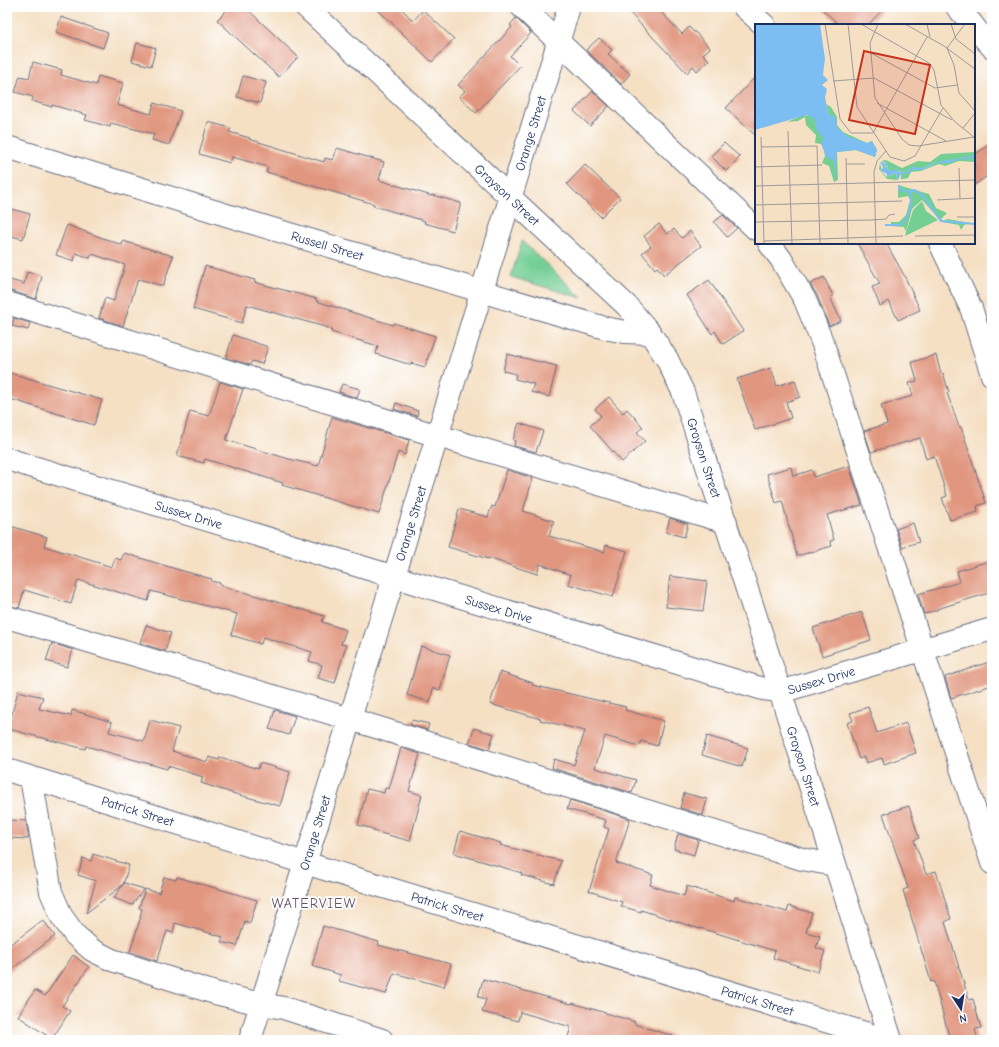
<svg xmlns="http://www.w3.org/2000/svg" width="999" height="1047" font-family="'Comic Neue',sans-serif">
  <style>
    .green { fill: #75cf95; stroke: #487f7a }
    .building { fill: #e1967f }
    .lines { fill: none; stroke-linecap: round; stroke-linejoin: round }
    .minor-casing { stroke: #676d82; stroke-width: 24 }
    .minor { stroke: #fff; stroke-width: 22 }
    .labels { text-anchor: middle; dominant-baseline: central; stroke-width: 3.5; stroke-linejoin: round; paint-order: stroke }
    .street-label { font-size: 13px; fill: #1b2f5e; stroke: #fff }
    .neighbourhood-label { font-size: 14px; letter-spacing: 1px; fill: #60536a; stroke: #fff }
    .inset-river { fill: none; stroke: #7cbef1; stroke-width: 2 }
    .inset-road { fill: none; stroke: #9e999b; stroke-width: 1 }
    .view { fill: #c8321e; fill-opacity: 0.15; stroke: #c8321e; stroke-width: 2 }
    .inset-edge { fill: none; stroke: #1b2f5e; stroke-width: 2 }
  </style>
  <rect width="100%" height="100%" fill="#fff"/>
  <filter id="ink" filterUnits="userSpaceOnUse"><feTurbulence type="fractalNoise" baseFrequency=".025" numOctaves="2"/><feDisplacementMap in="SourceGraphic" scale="8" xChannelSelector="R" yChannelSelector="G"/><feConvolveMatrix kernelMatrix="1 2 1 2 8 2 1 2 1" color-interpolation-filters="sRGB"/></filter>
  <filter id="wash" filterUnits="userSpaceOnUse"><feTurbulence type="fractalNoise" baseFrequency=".012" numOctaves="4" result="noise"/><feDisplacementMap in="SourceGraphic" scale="16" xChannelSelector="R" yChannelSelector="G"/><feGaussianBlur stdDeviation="0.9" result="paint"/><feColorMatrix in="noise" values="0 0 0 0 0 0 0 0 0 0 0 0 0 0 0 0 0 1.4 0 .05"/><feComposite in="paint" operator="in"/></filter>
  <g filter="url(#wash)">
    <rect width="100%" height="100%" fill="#f5e0c4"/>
    <!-- green -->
    <polygon class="green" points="522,241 582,298 511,277"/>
    <g id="blocks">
      <!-- building -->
      <g class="building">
        <polygon points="230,7 245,7 298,57 279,77 217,20"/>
        <polygon points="375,7 400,7 413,21 423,10 454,39 432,62"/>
        <polygon points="624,7 656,7 682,34 689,27 694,32 695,32 710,48 703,54 709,60 697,71 693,66 687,73"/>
        <polygon points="820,7 885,7 868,25 839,25"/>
        <polygon points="61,17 108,33 103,48 56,32"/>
        <polygon points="516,18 531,33 510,56 520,66 476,113 459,97 465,91 458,85 512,27 510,25"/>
        <polygon points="599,38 612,50 608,54 630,74 621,84 586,50"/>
        <polygon points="137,43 156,48 151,66 132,61"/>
        <polygon points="33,62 62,70 61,75 96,85 98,76 123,83 117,105 151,114 154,103 181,111 169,145 152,140 154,134 111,123 110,127 85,120 87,115 52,105 52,107 32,101 33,97 15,92 20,76 29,78"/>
        <polygon points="243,76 266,82 260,103 237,97"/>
        <polygon points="756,76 756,136 726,108"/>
        <polygon points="593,91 609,106 590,126 574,111"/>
        <polygon points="208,122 231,128 229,132 250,138 249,139 324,162 325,158 333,160 337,148 384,162 379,180 432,196 432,195 461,203 453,231 424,223 425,221 374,206 374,204 266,172 268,167 232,157 230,163 199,154"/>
        <polygon points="724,143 740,157 726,171 711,156"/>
        <polygon points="992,143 992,173 974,185 974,155"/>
        <polygon points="585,165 620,198 601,217 567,184"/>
        <polygon points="7,208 30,214 23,239 7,235"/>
        <polygon points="723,215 737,228 727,237 714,222"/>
        <polygon points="659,224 667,234 674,229 682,238 690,231 701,246 664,275 657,267 655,269 642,253 651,246 644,236"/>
        <polygon points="67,225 122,245 123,241 173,256 163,286 138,279 123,326 99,318 105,298 114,301 125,265 92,254 90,258 76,253 74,261 56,255"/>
        <polygon points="857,243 886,243 904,275 920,310 898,320 889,301 880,306 872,287 880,284"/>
        <polygon points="205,266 255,280 254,282 317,299 316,301 393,325 394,323 435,336 425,367 411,363 411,365 376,354 378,346 331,332 332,329 247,305 242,323 193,309"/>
        <polygon points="27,272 42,276 36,299 11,291 7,291 7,279 24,284"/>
        <polygon points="824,277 833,296 830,297 841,321 829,326 817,295 810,284"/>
        <polygon points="709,280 743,331 723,344 715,331 712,334 687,295"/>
        <polygon points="14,318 30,323 28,330 12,326"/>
        <polygon points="233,335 268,347 262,364 252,361 250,365 226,358"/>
        <polygon points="507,354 557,366 549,397 531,392 534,384 515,379 516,374 503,371"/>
        <polygon points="936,355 941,374 943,373 949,392 947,393 959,427 961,427 986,503 977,506 978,512 950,520 942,498 947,496 934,456 926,459 920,438 871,452 864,431 887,424 881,405 913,396 909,383 917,381 912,362"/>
        <polygon points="771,368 777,386 795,380 800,397 786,402 791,418 755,430 737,379"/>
        <polygon points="7,372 102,400 94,425 7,398"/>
        <polygon points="220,382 243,389 226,440 289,459 318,466 332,417 409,440 405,455 398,452 379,514 282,485 283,483 205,459 204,463 177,456 190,411 209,416"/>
        <polygon points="342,384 360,389 357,398 339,392"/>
        <polygon points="609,397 623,413 627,409 643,427 637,432 645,441 622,462 590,426 601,416 595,409"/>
        <polygon points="396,403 418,411 417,416 394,409"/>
        <polygon points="519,423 543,431 536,452 514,446 515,441 513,440"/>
        <polygon points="849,466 862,505 827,515 834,540 830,541 832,546 797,556 782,501 776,503 767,474 791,467 793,476 812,470 814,477"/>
        <polygon points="507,470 533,478 523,511 554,521 549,536 604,552 606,545 627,551 613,597 568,584 571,575 540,564 537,574 488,558 488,559 448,547 459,509 488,517 492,506 495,507"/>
        <polygon points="670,518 688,524 684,537 666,532"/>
        <polygon points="913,523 919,542 902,547 896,529"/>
        <polygon points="7,525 47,537 44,546 112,567 115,558 121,560 124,553 176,569 212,579 211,581 220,583 220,585 324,616 322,622 346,630 341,644 346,645 335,683 318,678 322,665 309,661 312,652 263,637 261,644 231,635 237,614 151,591 148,601 78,580 71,604 24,590 19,608 7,605"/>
        <polygon points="992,560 992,592 937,609 937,610 924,614 918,594 960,582 957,571"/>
        <polygon points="670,576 707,581 703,611 666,607"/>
        <polygon points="862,612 871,640 822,656 813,628"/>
        <polygon points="146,625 171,633 165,651 140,643"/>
        <polygon points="52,643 73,650 67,667 46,661"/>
        <polygon points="421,646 450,655 440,690 433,688 430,702 407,695"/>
        <polygon points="992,661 992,685 951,698 945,677"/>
        <polygon points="500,672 533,683 532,685 626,707 625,710 664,721 657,746 641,741 639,746 605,736 595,768 636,780 632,793 552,768 554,759 574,765 585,731 540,720 541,719 490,704"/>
        <polygon points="18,691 43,697 39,709 71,716 72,710 112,722 109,732 144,741 150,720 179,728 172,751 207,762 209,757 219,760 220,757 258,769 260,763 290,772 280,806 232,793 201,783 203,777 168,766 167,769 86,746 85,749 8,729"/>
        <polygon points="868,707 877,733 906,723 916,753 884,764 882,758 866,763 864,757 859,759 847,723 853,721 850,713"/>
        <polygon points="275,710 295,716 289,735 269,729"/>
        <polygon points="412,720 429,724 427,730 410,725"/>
        <polygon points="474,728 494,734 489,749 469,743"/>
        <polygon points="707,736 748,748 742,767 702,755"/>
        <polygon points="401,748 420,754 409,791 422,795 410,841 373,831 374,829 358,825 367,789 384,793 385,788 389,789"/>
        <polygon points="684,793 707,799 703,815 680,808"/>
        <polygon points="570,800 630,819 616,863 653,875 650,885 684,896 687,886 734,901 735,897 787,912 789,906 812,913 806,932 820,936 816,948 825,951 818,972 773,958 775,951 700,928 700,929 641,910 641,912 621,906 622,902 589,891 609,829 604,827 606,820 567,809"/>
        <polygon points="909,806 919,838 914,840 926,874 936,871 951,919 945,922 969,1000 973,999 981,1028 975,1029 978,1040 950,1040 934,981 931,982 903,890 908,888 883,814"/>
        <polygon points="10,820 26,821 28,835 28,839 9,838"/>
        <polygon points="460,831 501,843 500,845 561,861 554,884 521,875 522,873 454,853"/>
        <polygon points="678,834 698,840 694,855 674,849"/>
        <polygon points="93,854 129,865 123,885 86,913 96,881 78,875 83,858 91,861"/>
        <polygon points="164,877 176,880 177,877 257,900 250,923 245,921 237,946 221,942 223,937 175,923 173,933 167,931 157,961 130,952 141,916 140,916 142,909 139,908 145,889 159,893"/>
        <polygon points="124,883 144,889 132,905 114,898"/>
        <polygon points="43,920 55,936 7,973 7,947"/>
        <polygon points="323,926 379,942 378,945 451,964 444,987 394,973 386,994 339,981 341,975 312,966"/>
        <polygon points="73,955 89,967 62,1006 70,1011 52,1039 18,1016 35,990 45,996"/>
        <polygon points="483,979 571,1004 572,1003 596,1010 635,1022 634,1024 673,1036 672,1040 567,1040 571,1027 520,1012 518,1021 482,1012 486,999 478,997"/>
      </g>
    </g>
  </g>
  <g filter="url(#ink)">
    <use href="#blocks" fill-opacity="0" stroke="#676d82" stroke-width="1"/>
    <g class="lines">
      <defs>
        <g id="minor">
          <path id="s1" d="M306 7 627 306 650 333 667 359 683 392 780 691 891 1040"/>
          <polyline points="522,7 756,229"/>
          <polyline points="744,7 764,25"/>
          <polyline points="957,7 973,25"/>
          <polyline points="974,27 992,47"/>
          <path id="s2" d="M7 147 249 222 605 328 625 332 650 333"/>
          <polyline points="769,243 781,259 805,300 823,344 992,863"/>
          <polyline points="940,243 971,308 992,375"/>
          <polyline points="7,303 438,436 726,522"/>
          <path id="s3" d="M7 459 763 689 780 691 787 690 992 629"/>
          <polyline points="7,617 350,719 802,859 835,865"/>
          <path id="s4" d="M7 770 305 863 888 1040"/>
          <polyline points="31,778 51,892 62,917 75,935 92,950 112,960 215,993 261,1004 284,1008 382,1040"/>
          <path id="s5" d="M250 1040 394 577 569 7"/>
        </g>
      </defs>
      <!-- minor casing -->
      <use href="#minor" class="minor-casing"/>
      <!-- minor -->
      <use href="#minor" class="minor"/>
    </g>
  </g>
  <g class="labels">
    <!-- street labels -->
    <g class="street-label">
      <text stroke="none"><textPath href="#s5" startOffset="949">Orange Street</textPath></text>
      <text stroke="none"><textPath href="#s1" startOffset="275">Grayson Street</textPath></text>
      <text stroke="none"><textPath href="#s2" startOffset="335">Russell Street</textPath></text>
      <text stroke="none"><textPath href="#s1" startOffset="611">Grayson Street</textPath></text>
      <text stroke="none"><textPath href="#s3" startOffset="190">Sussex Drive</textPath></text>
      <text stroke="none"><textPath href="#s5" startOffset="541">Orange Street</textPath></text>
      <text stroke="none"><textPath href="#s3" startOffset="514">Sussex Drive</textPath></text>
      <text stroke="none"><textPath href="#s3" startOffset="850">Sussex Drive</textPath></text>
      <text stroke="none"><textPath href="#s1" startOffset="935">Grayson Street</textPath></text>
      <text stroke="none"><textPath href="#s4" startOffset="137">Patrick Street</textPath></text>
      <text stroke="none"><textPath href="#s5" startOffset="217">Orange Street</textPath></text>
      <text stroke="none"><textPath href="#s4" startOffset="461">Patrick Street</textPath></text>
      <text stroke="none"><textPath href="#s4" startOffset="785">Patrick Street</textPath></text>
    </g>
    <!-- neighbourhood labels -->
    <g class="neighbourhood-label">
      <text x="314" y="903">WATERVIEW</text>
    </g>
  </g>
  <!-- overview -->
  <g transform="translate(755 24)">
    <rect width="220" height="220" fill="#f5e0c4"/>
    <path d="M71 80 76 83 82 93V101L88 108 112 119 117 117 122 126 120 133 101 126 82 128 83 156 79 158 74 142 67 139 70 132 69 125 66 120 60 119 61 111 51 101 50 93 43 97 32 98 48 91 74 94ZM220 128V138L204 137 190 142 184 140 166 147 156 148 153 154 148 155H146V150L155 146H167L180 139H189L196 136 178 139 168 144H157L150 148 135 147 130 143 129 139 133 144 132 139 126 137 131 136 147 144 163 137 175 138 186 130ZM125 139 127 148 132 153 141 149 143 156 132 155 124 145ZM143 161 174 170 181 184 192 189 186 195 188 197 193 195 215 199 209 201 206 206 204 201 187 198 167 176 157 185 151 208 149 203 136 202V198H144L151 191 155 176 153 172 143 174ZM167 177 171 187 183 196 150 212 158 186Z" fill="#75cf95"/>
    <path d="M0 0H65L70 35 68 51 73 56 67 61 72 65 70 73 73 90 80 93 83 105 94 113 112 119 117 117 122 126 120 133 101 126 82 128 79 158V137L71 133 66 119 69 115 61 105 60 97 57 93 51 91 0 106ZM198 135H207L192 139H180L167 146H155L154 149 146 150 143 156 141 149 132 153V150L126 147 128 143 125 138 132 139 135 145 129 139 130 143 135 147 142 145 143 148H150L157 143 168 144 177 139Z" fill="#7cbef1"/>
    <path class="inset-river" d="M207 135 220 132M144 161V165L152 168 160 166 169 173 186 197 220 200M130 201H145L150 197 156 182V167"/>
    <path class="inset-road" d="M70 0 85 95 96 109H118M93 0 102 83 135 133 149 137 160 132 188 84M106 0 174 39 179 46 186 81 200 98 219 113M123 0 115 19 120 74 147 115 154 121 163 122 219 113M150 0 189 22 220 45M172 0 175 13M196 0 201 15 220 30M210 0 192 24 199 41 204 69 220 87M116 29 180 64 202 61M78 57 119 54 197 96M122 79 191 117M208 104 220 89M33 107 37 220M118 109 172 13M6 113 9 220M6 123 62 122 65 220M91 134 93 220M91 140H110M0 143 67 141M204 144 205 175M0 162 220 156M182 176 220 174M0 181 147 177M202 193H220M0 198 116 196 131 195 134 191 140 190M160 212 220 211M9 217 148 212M121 220 119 148 122 137 131 127"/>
    <path class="view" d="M109 27 175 41 160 110 94 96Z"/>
    <rect width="220" height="220" class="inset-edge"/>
  </g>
  <!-- margin -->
  <rect width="999" height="1047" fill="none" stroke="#fff" stroke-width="24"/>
  <!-- north arrow -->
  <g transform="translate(961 1009) rotate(168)" stroke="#ffffff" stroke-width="3" paint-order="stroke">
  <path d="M0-3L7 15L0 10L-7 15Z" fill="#1b2f5e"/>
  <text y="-6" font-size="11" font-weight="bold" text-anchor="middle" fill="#1b2f5e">N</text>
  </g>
</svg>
